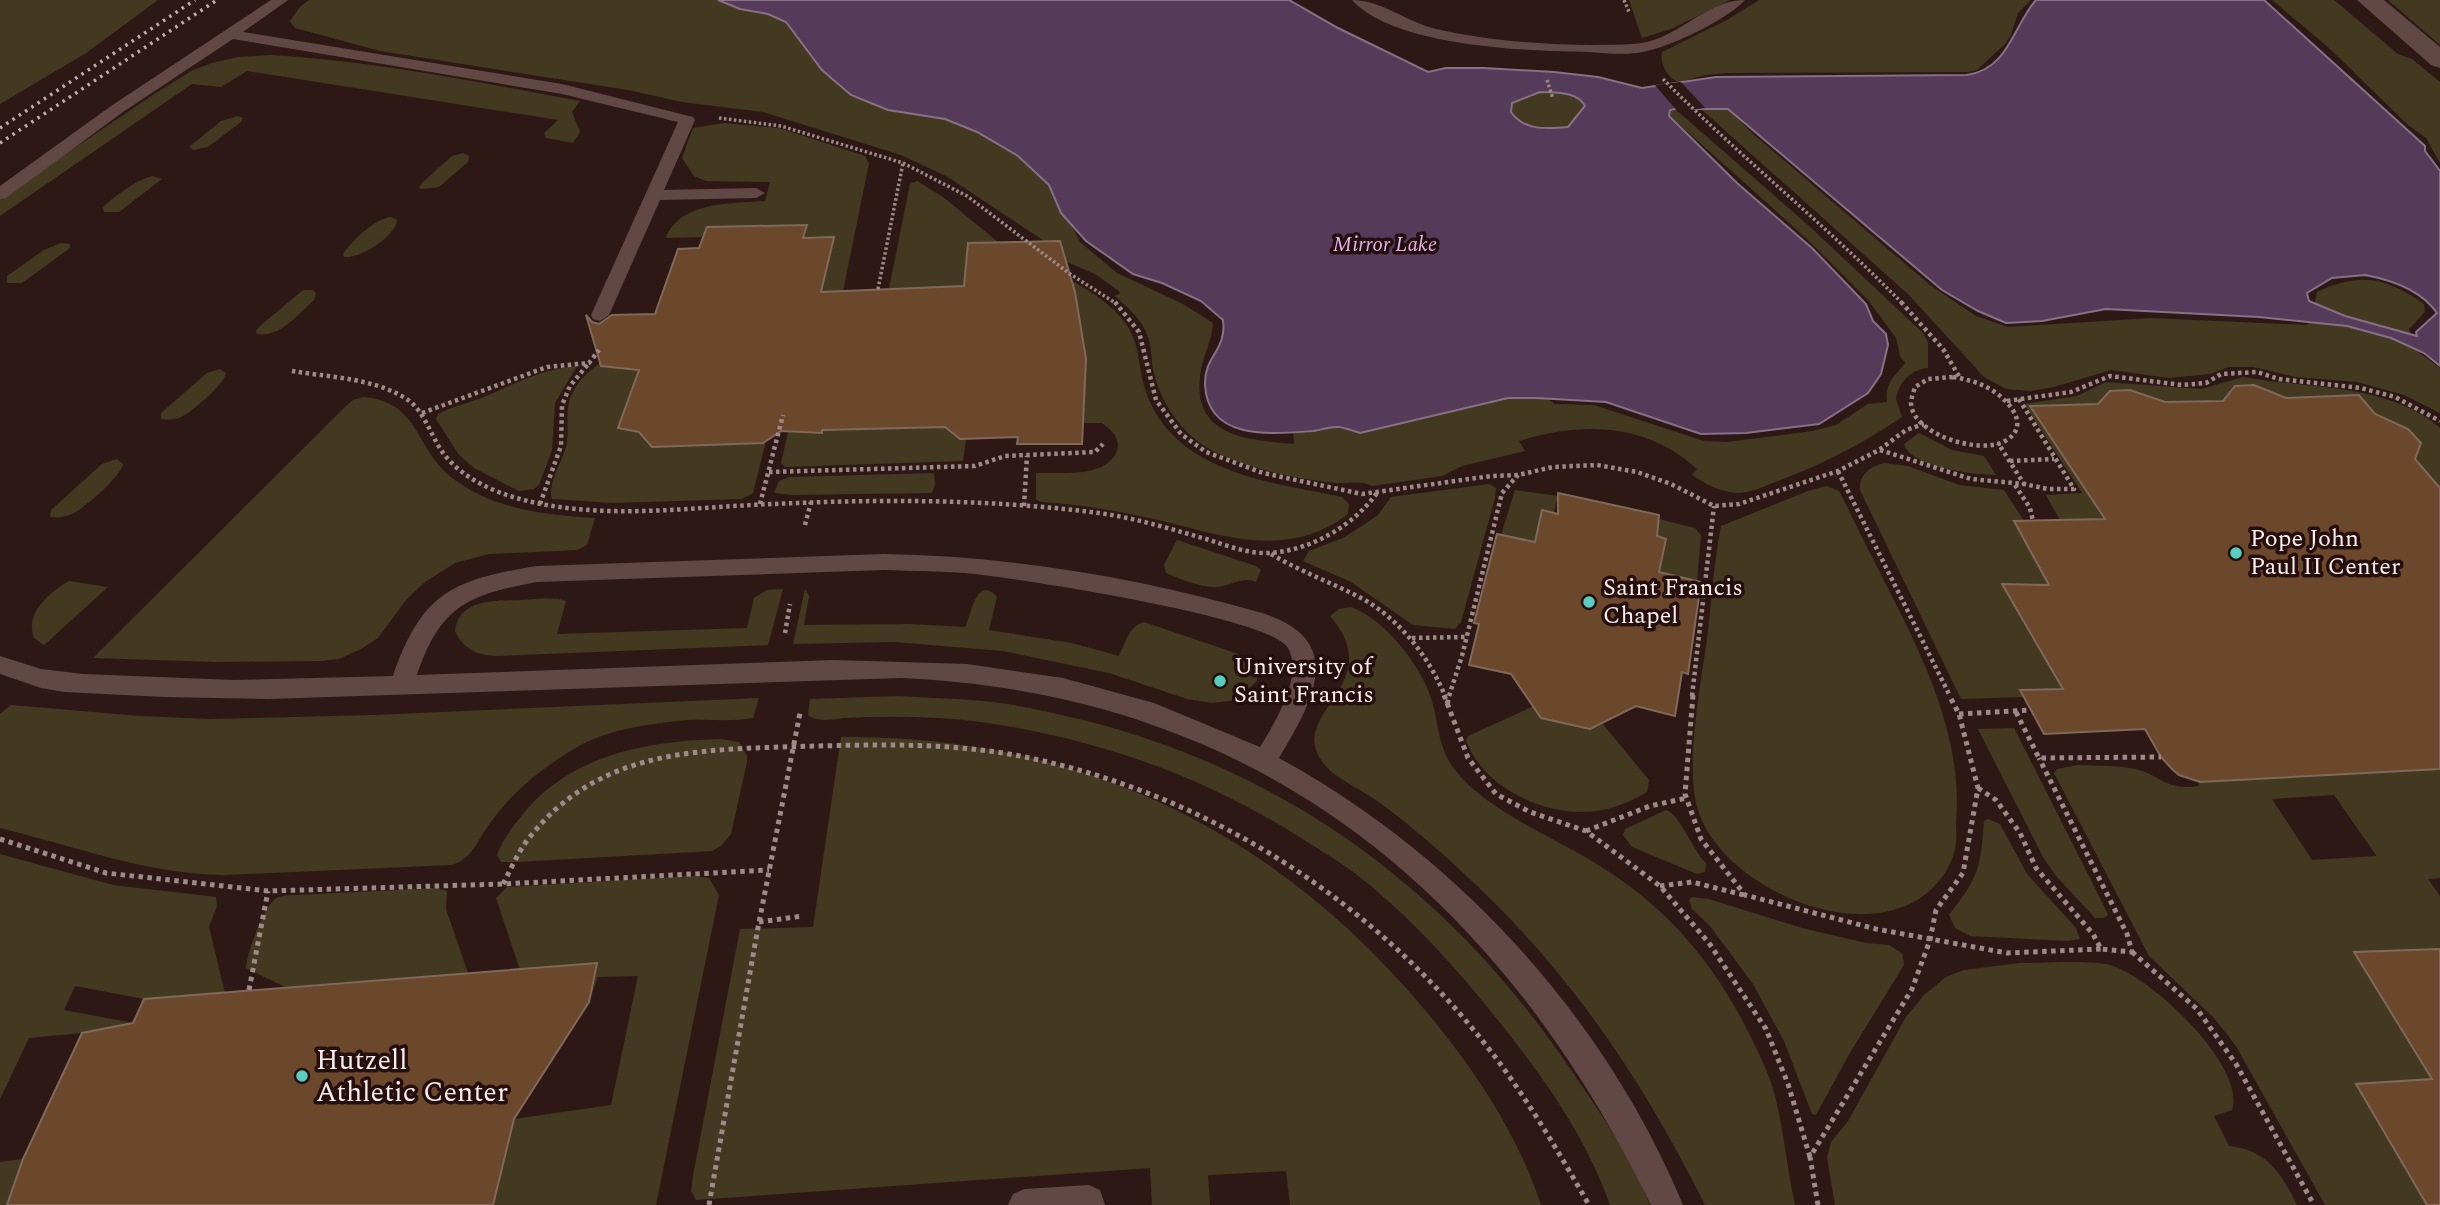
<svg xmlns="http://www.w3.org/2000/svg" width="2440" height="1205" font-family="Spectral,serif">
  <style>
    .green { fill: #433920; fill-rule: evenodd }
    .water { fill: #553a5a; stroke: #887086; stroke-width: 2; fill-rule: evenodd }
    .pier { fill: #2e1816 }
    .building { fill: #6b472c; stroke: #7f695a; stroke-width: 2 }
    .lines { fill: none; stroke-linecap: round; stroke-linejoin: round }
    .path-far2 { stroke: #9e8a89; stroke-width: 3.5; stroke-dasharray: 2.5 2.5; stroke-linecap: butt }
    .path-far1 { stroke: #9e8a89; stroke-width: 4.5; stroke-dasharray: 3.5 3.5; stroke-linecap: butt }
    .path { stroke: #9e8a89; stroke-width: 5; stroke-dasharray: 4.5 4.5; stroke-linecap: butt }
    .lane { fill: #614845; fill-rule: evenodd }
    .secondary { fill: #614845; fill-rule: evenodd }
    .rail { stroke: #c1afae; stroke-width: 3.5; stroke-dasharray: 2.5 5; stroke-linecap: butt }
    .poi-dot { fill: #58cec0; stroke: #240f0e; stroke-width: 2.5 }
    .labels { text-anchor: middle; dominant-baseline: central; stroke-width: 7; stroke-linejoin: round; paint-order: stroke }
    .far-water-label { font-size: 21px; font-style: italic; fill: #e4b3ed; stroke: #240f0e }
    .poi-label { font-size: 24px; fill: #feedec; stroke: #240f0e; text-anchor: start }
    .near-poi-label { font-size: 28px; fill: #feedec; stroke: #240f0e; text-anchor: start }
  </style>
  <rect width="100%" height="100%" fill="#2e1816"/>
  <!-- green -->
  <g class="green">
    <polygon points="0,0 158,0 86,53 0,104"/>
    <path d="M309 0H718L740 9 768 14 786 22 800 38 805 49 851 95 888 110 935 107 1045 159 1061 213 1070 222 1080 242 1117 273 1183 304 1213 323C1212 341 1204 353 1201 370 1189 436 1245 440 1294 444L1293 432 1306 415 1445 405 1538 393 1555 404 1594 405 1704 441 1727 442 1812 431 1836 425 1868 404 1887 402C1885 382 1894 378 1905 363L1900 356 1896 338 1868 300 1808 240 1669 115 1670 110 1675 109 1808 225 1923 333 1928 342V368C1911 369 1899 382 1896 399L1902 417C1862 444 1823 464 1778 481 1764 486 1752 493 1737 493 1720 492 1706 484 1692 475L1697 469C1645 422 1582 422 1519 441L1525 451 1462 466 1442 476 1372 486C1361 480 1347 484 1335 483 1292 478 1221 465 1189 434 1171 416 1158 394 1153 369 1151 359 1152 347 1148 337 1142 319 1128 308 1115 296L1120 293 1119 291 1095 274 1067 262 1059 241H1044L948 177 901 155 763 112 682 102 628 90 380 51 295 28 290 21 300 7Z"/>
    <polygon points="1629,0 1730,0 1671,29 1642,38"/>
    <path d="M1759 0H2031L2018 13 2011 35 2005 44 1977 70 1967 72 1727 73 1705 75 1680 82C1667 79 1660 64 1662 52L1727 20Z"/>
    <polygon points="2272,0 2334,0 2398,54 2412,59 2440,82 2440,163 2426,138 2408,125 2329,48"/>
    <polygon points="2388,0 2440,0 2440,45"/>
    <path d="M271 55C375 61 477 82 580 101L572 112 580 132 573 143 546 138 544 133 558 120 247 71 221 87 192 84 0 216V198L156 93 193 70 212 63 238 57Z"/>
    <path d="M1540 92C1555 93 1577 91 1585 106L1568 127C1547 129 1524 131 1511 111L1512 103Z"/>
    <path d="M1701 109H1728L1753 134 1930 285 1976 316 2008 327 2151 318 2306 325 2311 322 2317 292C2361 272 2385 277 2424 304L2425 312 2409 329 2414 349 2440 368V413L2404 395 2357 382 2295 377 2253 367H2229L2210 374 2168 378 2111 370 2054 387 2031 391 2006 389 1984 377 1909 295Z"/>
    <polygon points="238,116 243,118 241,122 208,147 194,150 189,147 221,121"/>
    <path d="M723 123 779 128 865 156 869 163 843 291 821 293 834 237 803 238 806 225 707 227 703 237 666 238C680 201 732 204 765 201L770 182 706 181 694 176 682 158 693 128Z"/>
    <polygon points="463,153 469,156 468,162 439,187 421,189 419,187 423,182 452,156"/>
    <path d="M152 176 162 179 119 212H104L103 207C116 195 135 181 152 176Z"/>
    <polygon points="917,181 943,197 998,242 968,243 964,286 889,289 910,184"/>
    <path d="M391 217 397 220C396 236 360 259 344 257L343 254C352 241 374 219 391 217Z"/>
    <polygon points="61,243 70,244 70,248 22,283 7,283 7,276 44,250"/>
    <path d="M1072 281C1099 296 1130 316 1137 349 1140 367 1142 383 1149 400 1181 474 1274 483 1342 497L1349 504 1348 514C1289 559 1227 537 1163 521 1123 512 1082 504 1041 502L1036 499V473C1059 472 1108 479 1117 450 1121 438 1111 430 1102 423H1083L1086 355H1083Z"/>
    <path d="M303 290H313L316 293 314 300C298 314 280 338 257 334L256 331 261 325Z"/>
    <path d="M601 362 604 367 640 366 619 425 625 430 653 428 649 444 651 446 766 441 753 493 742 499 613 503 552 499C547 485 562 462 566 447 570 430 564 410 572 394 578 381 589 371 601 362Z"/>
    <path d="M577 366 555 403 552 450 539 485 534 489 519 491 474 468 459 455 436 419 438 414C453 406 469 403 484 397 516 383 542 369 577 366Z"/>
    <path d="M220 369 226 373C225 383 193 411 183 416 176 420 169 420 161 419V413L207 373Z"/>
    <path d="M2243 377C2308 389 2388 383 2440 428V488L2410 453H2417L2421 443C2410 431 2398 420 2380 420L2359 395 2278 398C2268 385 2251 385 2235 386L2233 400 2153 403C2143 389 2125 390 2110 391L2105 404 2030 406 2103 518 2060 520 2046 495 2082 493 2024 404 2077 396 2106 382 2201 389Z"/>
    <path d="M363 397C419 401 415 448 451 477 491 509 545 515 595 518L587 545 577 550 489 554 455 563 425 582 406 600 378 638 361 649 339 659 322 661 215 662 93 658 346 406 353 400Z"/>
    <polygon points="955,427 966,439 963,461 785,467 781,463 789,428 790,432 821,433 822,430"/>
    <path d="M1919 433 1952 450 1984 456 1996 475C1975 475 1910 467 1904 444Z"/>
    <path d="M117 459 123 464C122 475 84 509 72 514 65 517 58 518 50 517L51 510 102 464Z"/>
    <path d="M1884 463 1908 466 1959 485 2004 490 2024 521 2014 522 2049 585 2003 584 2063 689 2021 690 2024 697 1961 699 1860 490C1859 474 1870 467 1884 463Z"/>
    <polygon points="934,473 935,485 932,493 792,495 774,493 779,481 789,477"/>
    <polygon points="1489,484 1496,488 1495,498 1461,622 1455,629 1413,625 1351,582 1303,561 1309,551 1343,538 1365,524 1378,515 1391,497"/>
    <path d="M1827 486 1839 491 1845 502C1891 603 1966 709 1956 823 1956 831 1957 841 1955 849 1951 867 1941 881 1927 893 1860 948 1722 887 1698 810 1684 767 1702 678 1708 631 1712 596 1714 561 1721 526L1808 491Z"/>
    <polygon points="1515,490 1558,496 1554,513 1542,510 1535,542 1501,535"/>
    <polygon points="1659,519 1695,528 1701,535 1697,581 1659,571 1666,539 1655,536"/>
    <path d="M1177 540 1256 566 1261 570 1256 582C1242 576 1231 586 1217 587 1202 588 1180 579 1166 573L1164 565Z"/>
    <path d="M69 581 108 587 44 645 34 638C24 613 50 592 69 581Z"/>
    <path d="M783 589 768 645 497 656C477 655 464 650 455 631 459 598 497 601 522 600 537 599 552 596 566 601L557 634 747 628 754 598 767 590Z"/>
    <path d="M805 589 809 596 804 625 909 624 965 627C971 618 976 573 997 597L989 630 1072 643 1119 656C1125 643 1129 626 1144 622L1247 657 1257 668V681L1237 700 1212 703 1187 699 1109 673 1003 651 894 642 793 644Z"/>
    <path d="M1351 607C1383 618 1419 663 1430 695 1439 721 1437 747 1455 770 1486 810 1551 836 1595 863 1665 905 1712 960 1749 1033 1758 1052 1770 1075 1775 1096 1784 1132 1787 1169 1795 1205H1705C1640 1075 1567 967 1458 868 1432 844 1405 821 1376 800 1360 789 1336 779 1324 764 1283 713 1391 686 1330 616L1339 609Z"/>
    <path d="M899 696C927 698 955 698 983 701 1018 704 1053 713 1087 721 1290 773 1449 892 1567 1064 1597 1108 1630 1155 1650 1205H1610C1587 1139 1547 1083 1505 1029 1464 977 1422 929 1371 886 1350 868 1325 853 1301 838 1201 775 1099 739 981 722 936 716 889 716 844 718 833 719 817 723 808 715L810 699Z"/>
    <path d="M759 698 753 718C731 722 710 719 688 720 654 723 609 729 579 746 543 767 514 790 490 823 479 838 471 861 451 865L223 875C146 874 75 846 0 828V714L11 705 140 716 210 719 374 715Z"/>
    <path d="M1534 706 1602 723 1649 780 1647 792C1634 800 1618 807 1602 810 1552 820 1483 790 1466 740L1468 736Z"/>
    <polygon points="2014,728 2103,904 2108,915 2104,918 2095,918 2056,876 2043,857 1978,729"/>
    <path d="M841 737C1077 735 1274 829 1425 1010 1473 1067 1518 1134 1541 1205H1290L1286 1171 1208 1175 1210 1205H1152L1150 1168 696 1200 691 1191 693 1176 740 929 813 927Z"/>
    <path d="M721 739 739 742 747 756V762L731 834 722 845 712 851 517 862H501L497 855C502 841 510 830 519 819 567 755 646 741 721 739Z"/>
    <path d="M2078 765C2096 766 2117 765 2135 769 2161 775 2165 791 2198 786L2200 782 2440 769V878L2428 879 2440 896V949L2354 952 2433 1080 2356 1084 2427 1205H2325L2236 1046 2214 1018 2149 956 2054 773 2057 769ZM2334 795 2376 855V856L2312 860 2272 799Z"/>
    <path d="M1666 810C1679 813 1693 851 1706 863L1705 872 1697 874 1632 847 1623 835 1625 829Z"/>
    <path d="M1988 819 2000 824 2027 874 2076 928 2080 939 2068 941 1970 936 1955 928 1949 915C1978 878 1981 868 1984 821Z"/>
    <polygon points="0,854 113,885 216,897 217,906 209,927 225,993 144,999 75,986 64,1010 133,1023 82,1033 29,1038 0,1099"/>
    <polygon points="692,876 709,878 719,895 656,1205 493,1205 514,1119 611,1105 638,976 598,977 589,1002 597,963 520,970 496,898 507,887"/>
    <path d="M436 888 447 891 446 909 468 973 285 987 246 968C247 953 263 908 275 899 281 895 291 895 298 895Z"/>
    <polygon points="1692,897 1709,899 1802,928 1866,943 1889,945 1902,953 1904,965 1851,1051 1816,1115 1812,1114 1784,1041 1753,984 1710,926 1692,909 1689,900"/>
    <path d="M2020 963C2046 963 2080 960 2106 964 2148 972 2247 1067 2232 1110L2214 1116 2229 1146C2267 1150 2281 1173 2297 1205H1835L1827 1158 1831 1142 1848 1121 1906 1017 1924 995 1946 977 1964 970Z"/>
    <polygon points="23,1159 7,1205 0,1205 0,1162"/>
  </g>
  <!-- water -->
  <path class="water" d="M718 0H1289L1338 28 1428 72 1446 68H1484L1554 72 1598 77 1642 88 1716 77 1967 75C2009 69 2013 26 2036 0H2264L2425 146V151L2440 171V366L2424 353 2391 338 2347 326 2259 317 2106 309 2042 321 2006 323 1978 311 1942 290 1728 109H1675L1670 110 1669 116 1737 183 1812 248 1866 304 1873 321 1886 334 1888 345 1881 374 1868 393 1819 424 1746 433 1701 434 1606 402 1536 398H1508L1360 433C1354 431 1346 428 1339 427 1331 426 1321 430 1313 431 1271 434 1208 441 1205 385 1204 355 1227 351 1223 320L1201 301 1162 283 1133 274 1086 241 1061 213 1049 185 1018 156 977 132 945 119 888 110 851 95 822 70 786 22 768 14 740 9ZM1540 92C1555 93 1577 91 1585 106L1568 127C1547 129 1524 131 1511 112L1512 103ZM2365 275C2392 280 2421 290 2437 313L2416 332 2417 336 2345 316 2309 301 2307 293 2332 278Z"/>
  <!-- pier -->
  <polygon class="pier" points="1680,82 1682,83 1705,108 1678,112 1655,85"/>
  <!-- building -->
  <g class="building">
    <polygon points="807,225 803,238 834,237 821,292 964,286 968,243 1060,241 1075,292 1086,359 1082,444 1017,444 1018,437 960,439 945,427 822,430 822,433 781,431 763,443 652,447 639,432 618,428 639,370 601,366 586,315 592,322 599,324 612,315 655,314 678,249 699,248 707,227"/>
    <polygon points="2254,385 2286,398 2359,395 2375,414 2408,429 2421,443 2415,459 2440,488 2440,769 2200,782 2179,775 2172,769 2161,757 2145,729 2044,734 2020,690 2063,689 2002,584 2049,585 2014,521 2105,519 2030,406 2098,404 2110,391 2130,390 2165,402 2223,401 2235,386"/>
    <polygon points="1558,493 1659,515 1657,536 1666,539 1659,572 1701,582 1688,674 1682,672 1675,716 1636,706 1590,729 1541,718 1511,674 1469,665 1479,624 1474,623 1497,534 1535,542 1542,510 1558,514"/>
    <polygon points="2440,949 2440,1205 2427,1205 2356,1084 2432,1079 2354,952"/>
    <polygon points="597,963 589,1002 514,1119 493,1205 7,1205 23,1159 82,1033 133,1023 144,999"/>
  </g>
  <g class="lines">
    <!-- path-far2 -->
    <g class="path-far2">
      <polyline points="1624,0 1629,12"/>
      <path d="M1663 79C1740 157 1826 225 1903 304"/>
      <polyline points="1547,80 1553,99"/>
      <polyline points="719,118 781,126 903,163 967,196 1070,274 1117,304"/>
      <polyline points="878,289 903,163"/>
    </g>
    <!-- path-far1 -->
    <g class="path-far1">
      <polyline points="1115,302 1139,332 1156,400 1181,434 1206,452 1263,473 1362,494 1491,476 1518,475 1553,467 1597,465 1637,472 1671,484 1714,506 1739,504 1838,471 1879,450 1906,430 1924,424"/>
      <polyline points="1901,302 1943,349 1960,378"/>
      <path d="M292 371C328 377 373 378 405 398 422 408 428 428 438 445 453 472 484 488 513 497 596 522 688 507 773 504 881 499 991 499 1099 513 1135 518 1171 529 1206 539 1226 545 1247 554 1268 553 1310 551 1353 526 1377 493"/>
      <path d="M1953 377C1964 379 1974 381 1984 386 2003 394 2035 424 2005 441 1981 455 1912 435 1911 403 1911 398 1914 391 1915 387L1928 379Z"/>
      <polyline points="2019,399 2074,489 2048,489 2024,484"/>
      <polyline points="2007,401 2071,392 2110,376 2182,385 2206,383 2221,374 2257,372 2279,379 2361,388 2395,397 2440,421"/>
      <polyline points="422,413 547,367 589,363 599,350"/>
      <polyline points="1880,450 1971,479 2024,484 1998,443"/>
      <polyline points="2010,461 2054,459"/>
      <polyline points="1838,471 1950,696"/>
      <polyline points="769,472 975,466 1005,456 1095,452 1103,444"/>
      <polyline points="2015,485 2030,508 2033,521"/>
      <polyline points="540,504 561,446 562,405 570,386 589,363"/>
      <polyline points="760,504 783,415"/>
      <polyline points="1024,506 1027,456"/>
      <polyline points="805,525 811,502"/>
      <path d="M1271 554C1301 572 1333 583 1363 599 1400 620 1429 657 1445 696"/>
      <polyline points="785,633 790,604"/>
      <polyline points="1412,638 1466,637"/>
      <polyline points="1449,696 1462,656 1502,493 1518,475"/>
      <polyline points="1692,696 1714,506"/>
    </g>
    <!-- path -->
    <g class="path">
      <polyline points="1444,695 1468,758 1496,794 1530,812 1586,831 1660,886 1709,943 1766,1029 1788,1084 1810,1157"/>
      <polyline points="1693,695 1685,794 1701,839 1745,895 1876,929 2007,953 2101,949"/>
      <polyline points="1447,704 1450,695"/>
      <polyline points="2016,712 2039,758 2161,757"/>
      <polyline points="1959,714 2031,710"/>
      <polyline points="1978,788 1996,800 2020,833 2036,868 2093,934 2101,949 2132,952 2127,934 2039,758"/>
      <polyline points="1586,831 1650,806 1687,798"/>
      <polyline points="0,839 106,873 268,891 503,884 769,870"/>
      <path d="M503 884C511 869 518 852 529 838 594 755 684 750 781 747 860 745 942 741 1020 756 1205 792 1373 900 1489 1049 1527 1098 1558 1151 1589 1205"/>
      <polyline points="1660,886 1692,882 1744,895"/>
      <polyline points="759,922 803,916"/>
      <polyline points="2132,952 2197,1009 2236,1064 2314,1205"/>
      <polyline points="249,990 268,891"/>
      <polyline points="709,1205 757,933 800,713"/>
      <polyline points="1818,1205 1810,1157 1912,989 1930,940 1936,910 1963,873 1978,788 1959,714 1949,695"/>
    </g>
    <!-- lane -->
    <g class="lane">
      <polygon points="271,0 288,0 243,32 562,84 693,117 695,120 664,190 756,188 765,193 756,198 660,200 609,315 600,321 593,319 591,315 678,122 562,94 233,39 123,112 6,198 0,199 0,186 111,106"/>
      <path d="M1352 0C1381 0 1407 22 1436 29 1497 43 1571 47 1633 44 1675 43 1704 0 1745 0 1727 20 1663 51 1636 53 1620 55 1603 53 1588 52 1527 51 1395 47 1352 0Z"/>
      <path d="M884 554C1011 556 1141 578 1262 613 1348 640 1313 701 1279 758 1457 855 1605 1017 1683 1205H1651C1498 892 1258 694 901 678L268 699 165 697 64 692 41 688 0 674V656L41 669 83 674 234 680 393 676C422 592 453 580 537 566ZM884 570C915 571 945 571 975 574 1020 579 1271 617 1288 648 1304 676 1274 724 1260 747L1154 703 1063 678 967 664 834 660 417 675C441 605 468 595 537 582Z"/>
      <polygon points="1089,1185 1100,1190 1105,1205 1008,1205 1013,1194 1024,1189"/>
    </g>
    <!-- secondary -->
    <polygon class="secondary" points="2357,0 2384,0 2440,47 2440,68 2431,65"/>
    <!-- rail -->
    <g class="rail">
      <polyline points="0,128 195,0"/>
      <polyline points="0,143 217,0"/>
    </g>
  </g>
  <!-- markers -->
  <g class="poi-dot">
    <circle cx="2236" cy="553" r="7"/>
    <circle cx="1589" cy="602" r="7"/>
    <circle cx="1220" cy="681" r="7"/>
    <circle cx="302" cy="1076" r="7"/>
  </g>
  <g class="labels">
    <!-- far-water labels -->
    <g class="far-water-label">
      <text x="1385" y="245">Mirror Lake</text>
    </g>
    <!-- poi labels -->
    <g class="poi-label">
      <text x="2250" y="539">Pope John<tspan x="2250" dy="28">Paul II Center</tspan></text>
      <text x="1603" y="588">Saint Francis<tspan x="1603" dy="28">Chapel</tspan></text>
      <text x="1234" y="667">University of<tspan x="1234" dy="28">Saint Francis</tspan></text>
    </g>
    <!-- near-poi labels -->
    <g class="near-poi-label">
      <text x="316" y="1060">Hutzell<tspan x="316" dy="32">Athletic Center</tspan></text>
    </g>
  </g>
</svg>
